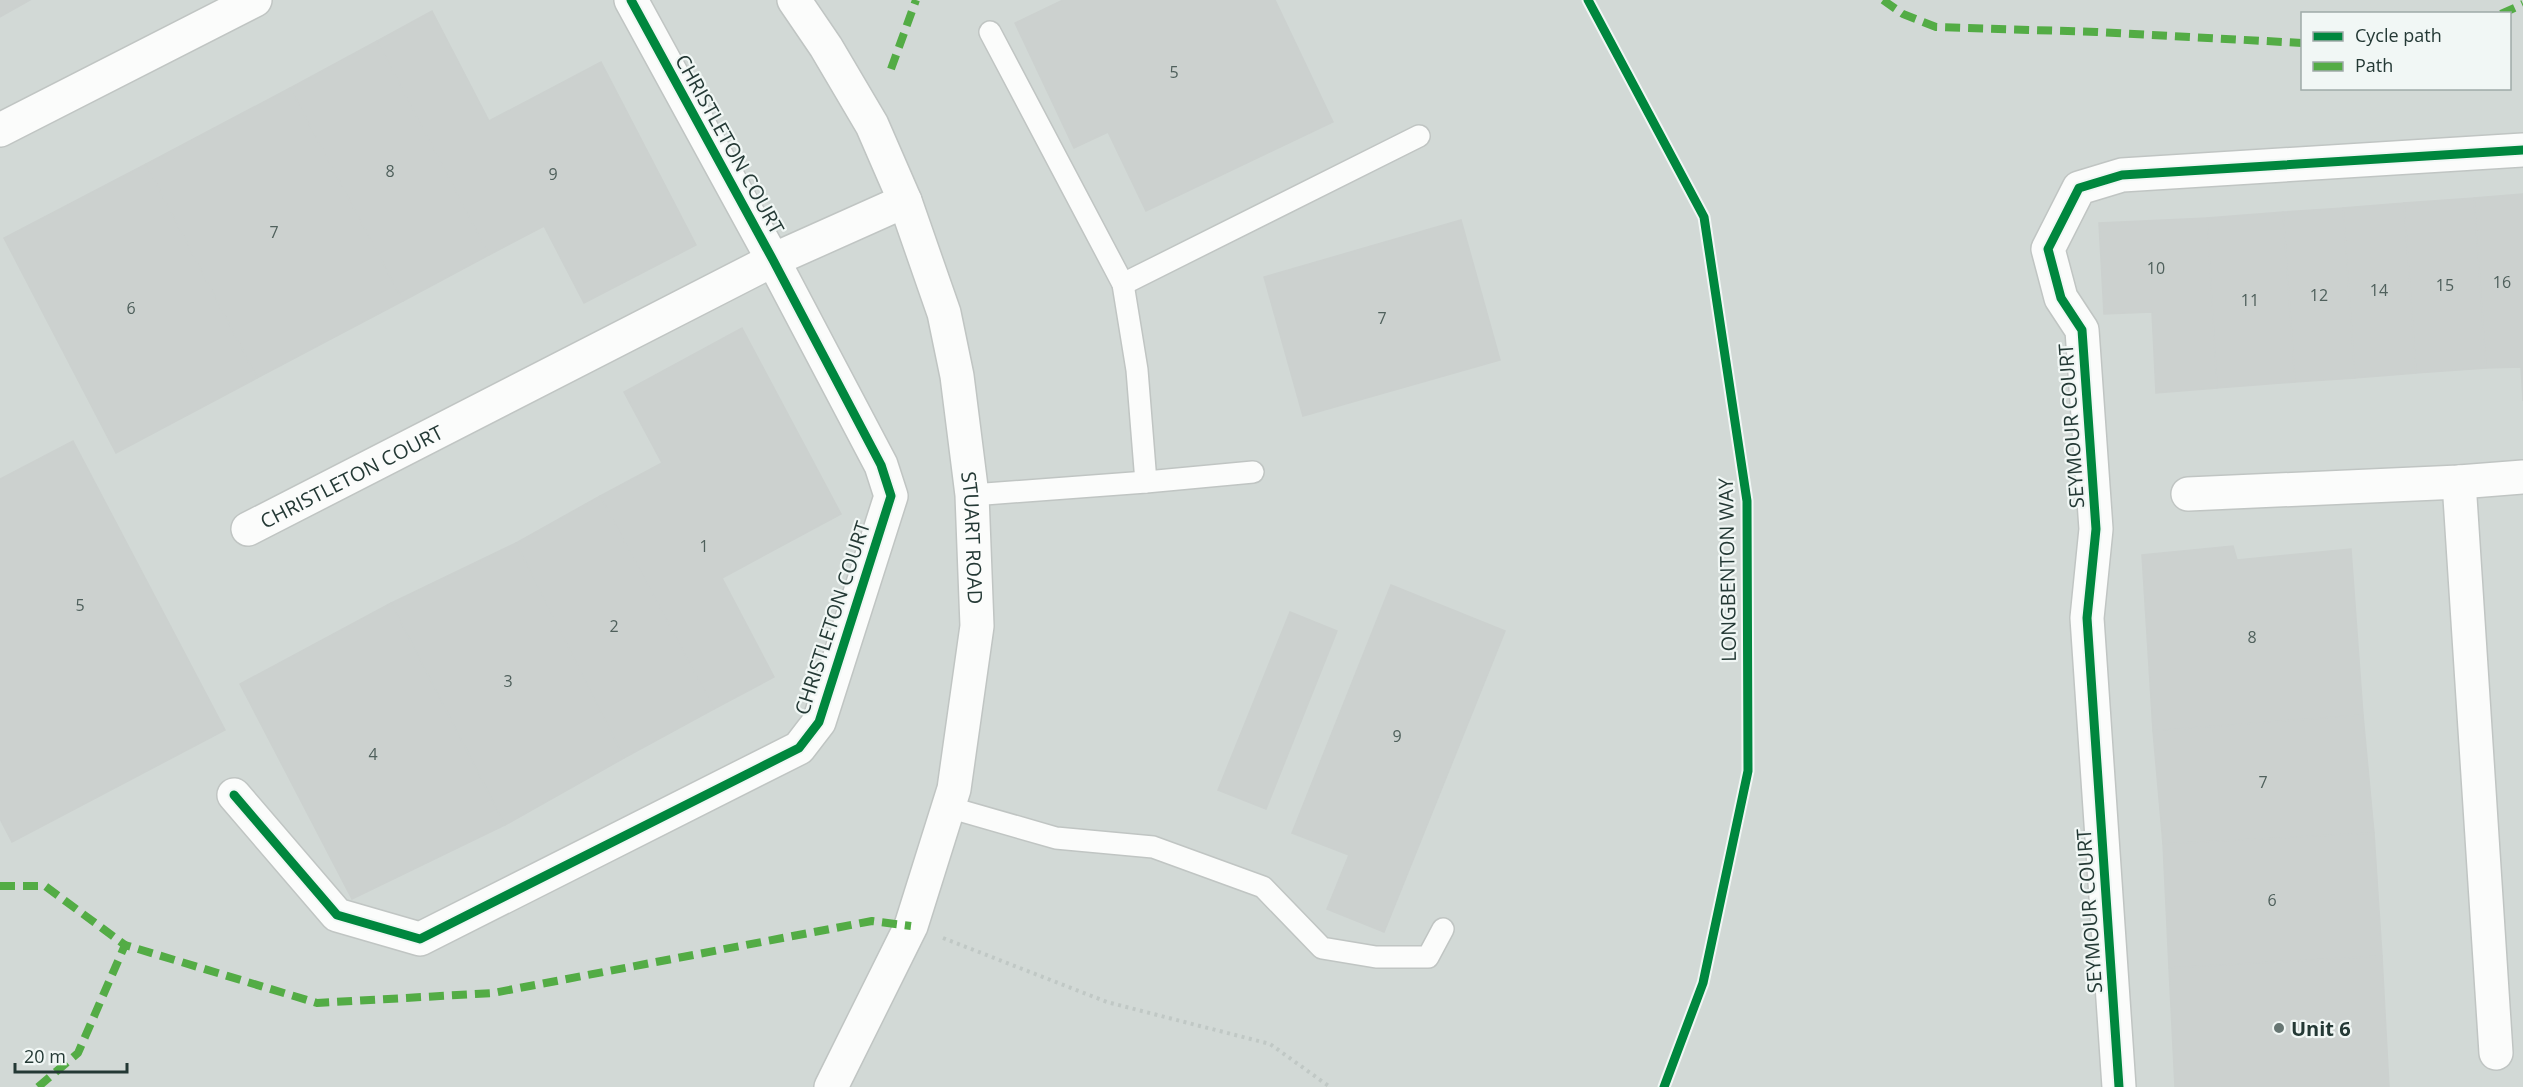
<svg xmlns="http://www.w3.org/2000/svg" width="2523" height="1087" font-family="'Open Sans',sans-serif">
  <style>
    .built { fill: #d2d9d6; fill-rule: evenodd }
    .building { fill: #ccd1cf; stroke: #ccd1cf; stroke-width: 1.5 }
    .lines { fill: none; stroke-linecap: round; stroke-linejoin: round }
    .lane-casing { stroke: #c0c5c3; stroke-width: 24 }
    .street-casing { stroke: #c0c5c3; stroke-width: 36 }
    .path { stroke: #c0c8c5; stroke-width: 4; stroke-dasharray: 3 4.5; stroke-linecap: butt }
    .lane { stroke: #fbfcfb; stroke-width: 21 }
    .street { stroke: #fbfcfb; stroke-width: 33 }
    .quiet { stroke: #53ac45; stroke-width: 8; stroke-dasharray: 15 8; stroke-linecap: butt }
    .cycleway-casing { stroke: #f1f7f5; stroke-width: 13 }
    .cycleway { stroke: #00873e; stroke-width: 9 }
    .poi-dot { fill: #677673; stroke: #f1f7f5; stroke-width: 2 }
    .labels { text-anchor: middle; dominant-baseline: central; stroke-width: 4.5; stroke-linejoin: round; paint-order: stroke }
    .number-label { font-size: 16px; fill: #4f605c }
    .street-label { font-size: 20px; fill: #243935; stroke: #f1f7f5 }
    .poi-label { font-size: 20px; font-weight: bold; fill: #243935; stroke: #f1f7f5; text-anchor: start }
  </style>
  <rect width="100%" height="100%" fill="#e3e8e6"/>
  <!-- built -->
  <path class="built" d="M0 0H2523V1087H0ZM2302 14H2510V88H2302Z"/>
  <!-- building -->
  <g class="building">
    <polygon points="0,0 30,0 0,17"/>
    <polygon points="1063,0 1275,0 1333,122 1146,211 1108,132 1074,148 1015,23"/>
    <polygon points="432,11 489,121 601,62 696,245 584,303 544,226 489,255 377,41"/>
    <polygon points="377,41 489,255 403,301 290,88"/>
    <polygon points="290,88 403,301 257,378 146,164"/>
    <polygon points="146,164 257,378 116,453 4,238"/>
    <polygon points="2523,194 2523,401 2521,367 2486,368 2474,198"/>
    <polygon points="2474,198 2486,368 2416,373 2404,203"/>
    <polygon points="2404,203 2416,373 2355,378 2343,208"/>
    <polygon points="2343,208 2355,378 2295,382 2283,212"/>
    <polygon points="2283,212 2295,382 2217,388 2207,218"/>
    <polygon points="2207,218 2217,388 2156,393 2152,312 2104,314 2099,223"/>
    <polygon points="1461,220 1500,360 1303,416 1264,277"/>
    <polygon points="742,328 841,514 722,578 774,677 714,709 600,496 662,463 624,392"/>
    <polygon points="73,441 225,730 12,842 0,819 0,479"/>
    <polygon points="600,496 714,709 624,758 516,543"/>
    <polygon points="516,543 624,758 505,825 391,603"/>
    <polygon points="2233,546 2237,560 2351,549 2363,715 2153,731 2142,555"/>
    <polygon points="1391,585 1505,631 1384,932 1327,909 1349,855 1292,833"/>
    <polygon points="391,603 505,825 352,899 240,684"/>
    <polygon points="1290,612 1337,631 1266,809 1218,790"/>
    <polygon points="2363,715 2374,833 2163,844 2153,731"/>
    <polygon points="2374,833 2382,956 2169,968 2163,844"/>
    <polygon points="2382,956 2389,1087 2175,1087 2169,968"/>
  </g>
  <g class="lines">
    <defs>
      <g id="lane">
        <polyline points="990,32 1123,284 1137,370 1146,482"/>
        <polyline points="1123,284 1419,136"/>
        <polyline points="972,495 1146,482 1253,472"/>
        <polyline points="948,807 1056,838 1153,847 1263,887 1322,948 1376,957 1428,957 1443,929"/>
      </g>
      <g id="street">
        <path id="s1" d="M794 0 826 47 872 125 905 201 944 313 957 376 972 495 977 626 954 789 911 926 831 1087"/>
        <polyline points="0,130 255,0"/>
        <polyline points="2459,482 2496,1053"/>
        <polyline points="2188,494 2459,482 2523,477"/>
        <path id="s2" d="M248 529 773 260 905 201"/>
        <polyline points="234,795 337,915 420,939 799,748 819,722 891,496 881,465 773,260 631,0"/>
        <polyline points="2119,1087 2087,618 2096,529 2082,330 2061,298 2048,249 2079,188 2122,175 2523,150"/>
      </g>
    </defs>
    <!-- lane casing -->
    <use href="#lane" class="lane-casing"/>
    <!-- street casing -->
    <use href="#street" class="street-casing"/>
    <!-- path -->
    <polyline class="path" points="943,938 1107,1002 1270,1044 1330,1087"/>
    <!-- lane -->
    <use href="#lane" class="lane"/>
    <!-- street -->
    <use href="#street" class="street"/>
    <!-- quiet -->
    <g class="quiet">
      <polyline points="1883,0 1903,14 1936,27 2097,32 2302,43"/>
      <polyline points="2501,14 2523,4"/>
      <polyline points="891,69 916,0"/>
      <polyline points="0,886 45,886 125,945"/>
      <polyline points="38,1087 78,1053 125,945 317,1003 493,993 872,921 911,926"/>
    </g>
    <defs>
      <g id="cycleway">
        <polyline points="1588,0 1704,217 1747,501 1748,771 1703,983 1664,1087"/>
        <polyline points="234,795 337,915 420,939 799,748 819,722 891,496 881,465 773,260 631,0"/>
        <polyline points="2119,1087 2087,618 2096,529 2082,330 2061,298 2048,249 2079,188 2122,175 2523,150"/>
      </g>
    </defs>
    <!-- cycleway casing -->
    <use href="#cycleway" class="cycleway-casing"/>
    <!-- cycleway -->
    <use href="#cycleway" class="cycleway"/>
  </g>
  <!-- markers -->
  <circle class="poi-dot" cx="2279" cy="1028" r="6"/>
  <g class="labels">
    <!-- number labels -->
    <g class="number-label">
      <text x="1174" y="72">5</text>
      <text x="390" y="171">8</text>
      <text x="553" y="174">9</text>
      <text x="274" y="232">7</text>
      <text x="2156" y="268">10</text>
      <text x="2502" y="282">16</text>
      <text x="2445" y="285">15</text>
      <text x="2379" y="290">14</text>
      <text x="2319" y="295">12</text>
      <text x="2250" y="300">11</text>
      <text x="131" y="308">6</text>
      <text x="1382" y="318">7</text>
      <text x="704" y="546">1</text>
      <text x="80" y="605">5</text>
      <text x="614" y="626">2</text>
      <text x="2252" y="637">8</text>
      <text x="508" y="681">3</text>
      <text x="1397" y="736">9</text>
      <text x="373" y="754">4</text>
      <text x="2263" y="782">7</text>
      <text x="2272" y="900">6</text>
    </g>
    <!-- street labels -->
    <g class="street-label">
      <text transform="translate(730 144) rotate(61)">CHRISTLETON COURT</text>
      <text transform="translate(2071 426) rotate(-94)">SEYMOUR COURT</text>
      <text stroke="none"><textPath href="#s2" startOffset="116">CHRISTLETON COURT</textPath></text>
      <text stroke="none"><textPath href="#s1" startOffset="576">STUART ROAD</textPath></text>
      <text transform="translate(1727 570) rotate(-91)">LONGBENTON WAY</text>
      <text transform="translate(832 618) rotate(-72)">CHRISTLETON COURT</text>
      <text transform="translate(2089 911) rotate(-94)">SEYMOUR COURT</text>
    </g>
    <!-- poi labels -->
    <g class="poi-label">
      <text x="2291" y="1028">Unit 6</text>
    </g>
  </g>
  <!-- legend -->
  <rect x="2301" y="12" width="210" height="78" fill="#f1f7f5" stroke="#9faba8" stroke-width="1.5"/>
  <rect x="2313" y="32" width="30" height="9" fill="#00873e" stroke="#9faba8" stroke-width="1.5"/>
  <text x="2355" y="42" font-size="18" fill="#243935">Cycle path</text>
  <rect x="2313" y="62" width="30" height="9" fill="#53ac45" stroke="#9faba8" stroke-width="1.5"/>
  <text x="2355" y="72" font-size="18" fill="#243935">Path</text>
  <!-- scale -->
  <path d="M15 1063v9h112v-9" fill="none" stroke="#243935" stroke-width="3"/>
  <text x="24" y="1063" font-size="18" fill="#243935" stroke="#f1f7f5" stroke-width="4.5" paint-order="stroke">20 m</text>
</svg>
